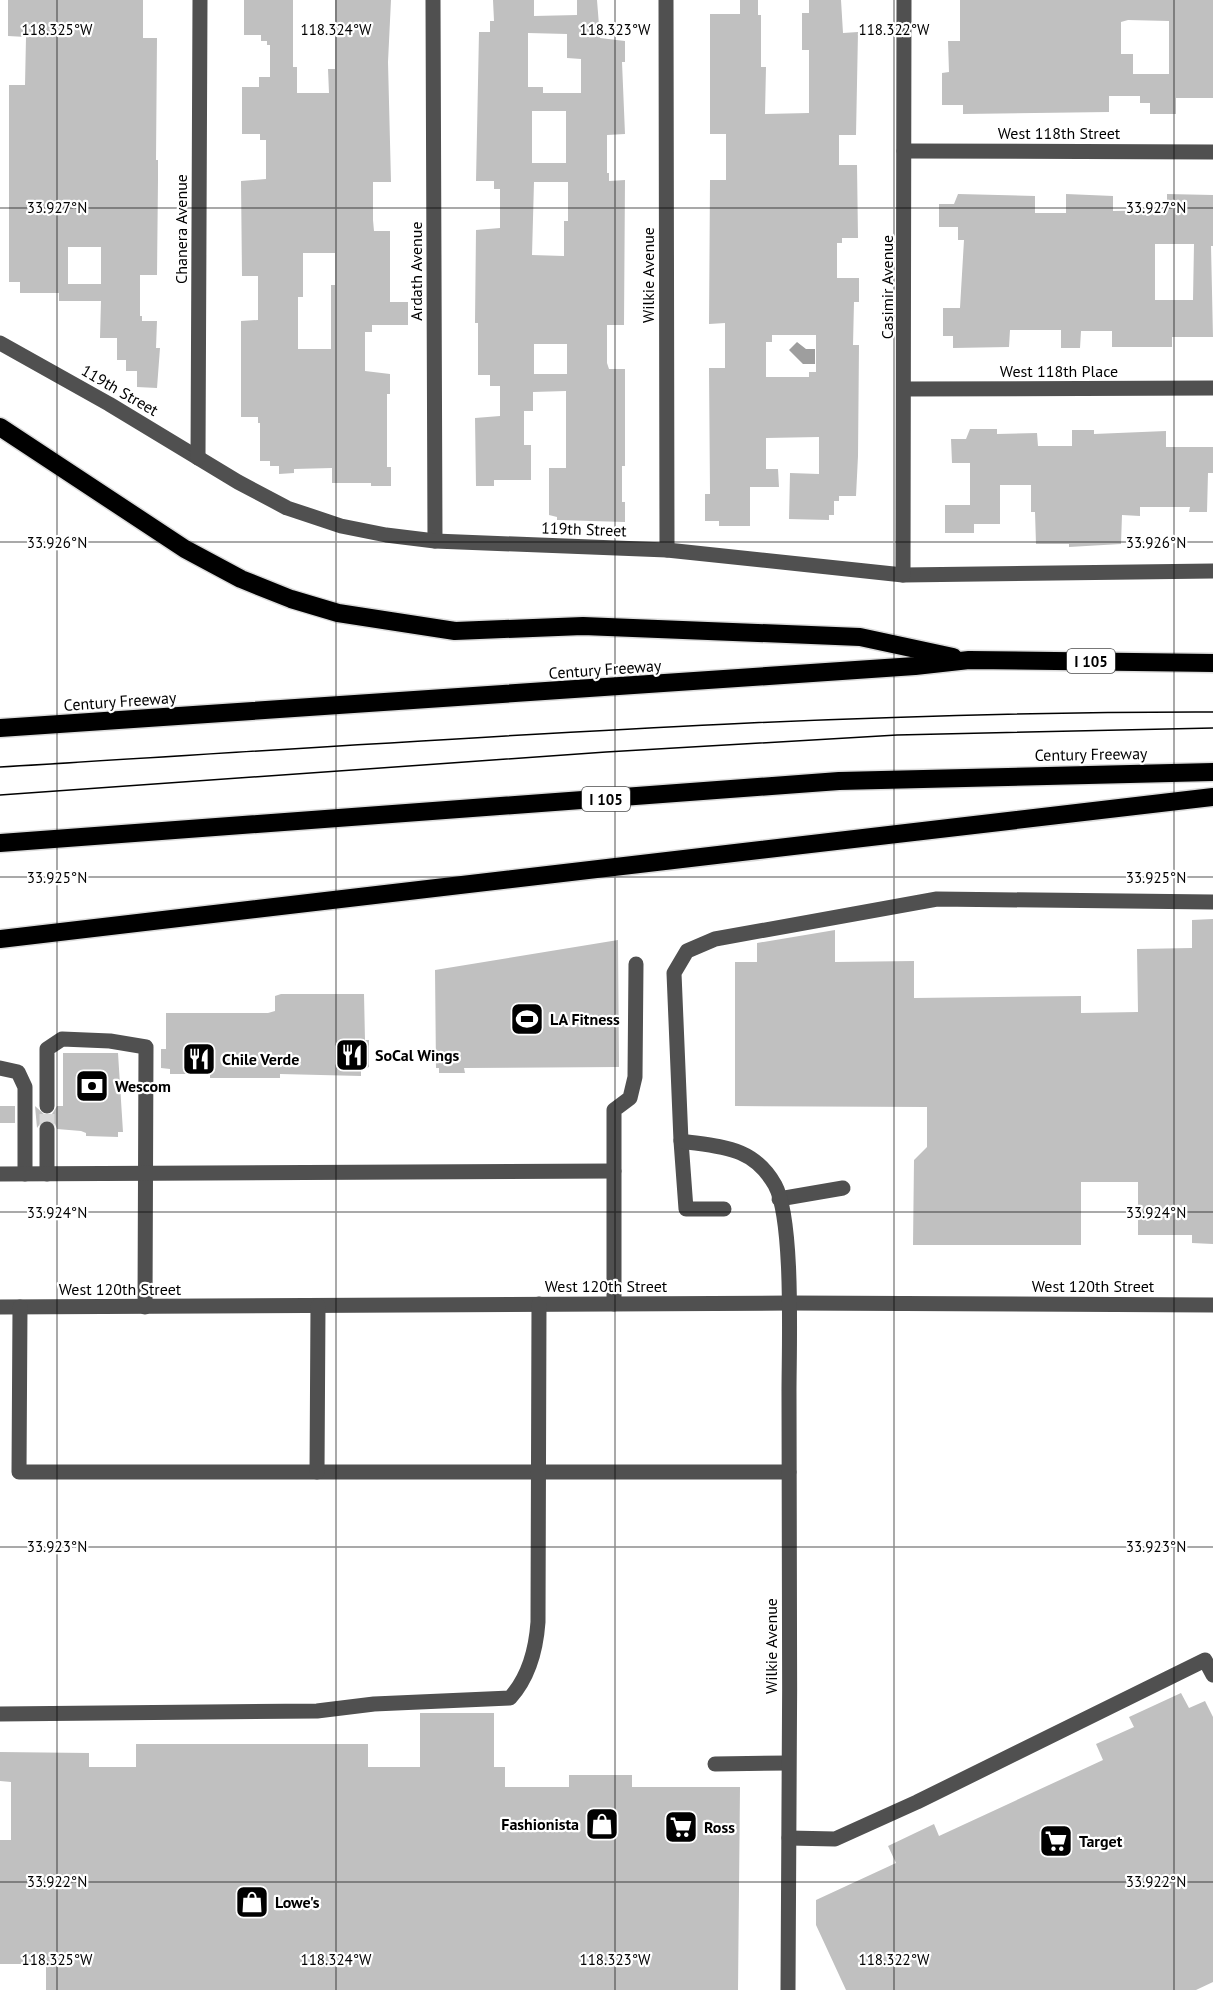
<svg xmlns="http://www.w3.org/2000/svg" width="1213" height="1990" font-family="'PT Sans',sans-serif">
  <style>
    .water { fill: #9e9e9e }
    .building { fill: #c0c0c0; fill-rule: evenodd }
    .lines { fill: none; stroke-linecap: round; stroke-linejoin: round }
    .minor-tunnel { stroke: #d9d9d9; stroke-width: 15; stroke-dasharray: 15 8; stroke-linecap: butt }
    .highway-casing { stroke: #dbdbdb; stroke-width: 21 }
    .minor { stroke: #505050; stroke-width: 15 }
    .highway { stroke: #000; stroke-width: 18 }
    .tram { stroke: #000; stroke-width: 1.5 }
    .ticks { fill: none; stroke: #000; stroke-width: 1.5; stroke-opacity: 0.45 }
    .labels { text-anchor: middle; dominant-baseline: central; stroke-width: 4.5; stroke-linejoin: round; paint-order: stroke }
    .shield { fill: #fff; stroke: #4c4c4c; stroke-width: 1.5 }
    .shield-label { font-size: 15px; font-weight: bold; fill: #000 }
    .street-label { font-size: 16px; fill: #000; stroke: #fff }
    .poi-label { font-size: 16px; font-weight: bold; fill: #000; stroke: #fff; text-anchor: start }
    .ticks-label { font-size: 15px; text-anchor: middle; fill: #000; stroke: #fff; stroke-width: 4.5; stroke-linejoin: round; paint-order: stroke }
  </style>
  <rect width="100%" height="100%" fill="#fff"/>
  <!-- water -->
  <polygon class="water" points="797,342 806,349 815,349 815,364 803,364 789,350"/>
  <!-- building -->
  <g class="building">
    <path d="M8 0H143V38H157L156 160H158V180L157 275H140V316H142V321H157L156 348H160L157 388 137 387V371H126V360H117V338H100L101 301H59V293H20V282H9V85H25L26 37 8 36ZM68 247H101V284H68Z"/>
    <path d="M244 0H293V67H297V93H329L328 69H335V0H391L388 62 391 182H373V220L374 231H390V302H408V325H372V332H365V371L390 374V394H387V467H391V486H371V483H332V468L294 469V473L279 474V466H270V461H260V423H258V417H241V321L258 320V276H242L241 181 266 179V140H260V134H242V87H259V77H270V45H267V41H261V35H244ZM303 253H335V285H331V349H298V297H303Z"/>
    <path d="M493 0H534V16L577 15V0H597L600 38 625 41V62H622L625 134 607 135V173H609V181L625 180 624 325H607V363L609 369H625V466H622V502H625V522L557 520V517L549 515V468H566V391L533 392V411H524V445H531V480H494V486H476L475 418 500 416V386H490V375H478V323H475L476 230 500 228V189H494V181H476L479 32H490V21H494ZM528 33 567 34V58L581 59V93H543V87H528ZM532 111H566V163H532ZM534 182H568V221H564V256L532 255ZM534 344H567V374H534Z"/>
    <path d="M740 0H758V15H761V67H766L765 114 809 113V50H802V13H809V0H841L843 33 858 32 856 135H839V165H857L858 238H842V243H837V278H859V302H854L853 345H859L858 456 856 496H839V501H834V515H829V520L789 519 790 473 819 474V437L766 438V469H778L779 487H750V526H719V521H705V494H710L709 368H725V323L709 324 710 180H726V134H710V14H740ZM772 335H816V372H809V377H766V342H772Z"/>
    <path d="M960 0H1213V98H1176V114H1150V103H1140V96H1109V112L963 114V105H942V73L949 72 948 41H960ZM1128 20 1169 21V74H1133V54H1121V22Z"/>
    <path d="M958 194 1035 196V213H1066V194L1113 196V211L1167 210V194L1213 195V246H1211L1213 337H1172V347H1112V331H1081L1080 348H1061V330H1010L1009 347 953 348V336H943V308H960L964 240H958V227H939V204H954ZM1155 244H1194L1193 300H1155Z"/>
    <polygon points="970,429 997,429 997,434 1037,433 1038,446 1072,446 1072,430 1094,430 1094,434 1166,431 1166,447 1213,447 1213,473 1208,473 1207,512 1189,512 1190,507 1140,507 1140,516 1122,515 1121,544 1069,547 1069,544 1036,544 1035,512 1031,512 1031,485 1000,485 1000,524 974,524 974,533 945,533 945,505 970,505 970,463 952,463 951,439 966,439"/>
    <polygon points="1213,919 1213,1244 1192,1243 1192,1235 1138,1235 1138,1182 1081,1182 1081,1245 913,1245 914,1160 927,1147 927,1107 735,1106 735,962 757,962 757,943 835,930 835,962 914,961 914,998 1081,996 1081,1013 1138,1012 1137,949 1192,948 1192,920"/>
    <polygon points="618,940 619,1067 464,1068 465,1073 439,1073 439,1068 436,1068 435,970"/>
    <polygon points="281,994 364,994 365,1040 369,1040 369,1067 361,1070 361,1076 280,1074 280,1078 210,1078 210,1074 170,1074 170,1069 161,1068 161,1049 166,1049 166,1013 268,1013 275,1011 275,996"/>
    <polygon points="63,1053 118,1053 123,1132 118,1132 118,1137 86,1136 86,1133 81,1131 57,1129 55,1124 48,1119 42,1121 37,1128 35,1106 46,1116 52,1114 57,1106 63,1106"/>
    <rect x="0" y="1106" width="15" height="17"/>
    <polygon points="1181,1693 1189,1708 1205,1701 1213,1717 1213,1982 1196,1990 846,1990 816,1925 816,1900 896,1863 888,1846 934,1824 939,1836 1103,1760 1096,1744 1134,1727 1129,1717"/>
    <polygon points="420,1713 494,1713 494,1767 505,1767 505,1787 569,1787 569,1775 632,1775 632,1787 740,1787 738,1990 46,1990 46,1964 0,1964 0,1840 11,1840 11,1782 0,1781 0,1752 89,1753 89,1767 136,1767 136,1744 368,1744 368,1767 420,1767"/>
  </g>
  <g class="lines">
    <!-- minor-tunnel -->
    <polyline class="minor-tunnel" points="47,1129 47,1106"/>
    <defs>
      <g id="highway">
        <polyline points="0,427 185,549 241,579 291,599 338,613 455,631 583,626 860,637 953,657"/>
        <polyline points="0,728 915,666 969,660 1213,663"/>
        <polyline points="0,843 839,781 1213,772"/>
        <polyline points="0,939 1213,797"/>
      </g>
    </defs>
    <!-- highway casing -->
    <use href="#highway" class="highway-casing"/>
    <!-- minor -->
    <g class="minor">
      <polyline points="433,0 435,541"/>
      <polyline points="666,0 667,550"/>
      <polyline points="904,151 1213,152"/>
      <polyline points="0,343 109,404 238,482 287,508 341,526 386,535 435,541 667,550 903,575 1213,571"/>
      <polyline points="905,389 1213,388"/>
      <polyline points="198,458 200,0"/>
      <polyline points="903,575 904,0"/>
      <polyline points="0,1068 18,1072 25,1087 25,1174"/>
      <polyline points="47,1106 47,1049 62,1039 110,1041 146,1047 145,1307"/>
      <polyline points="47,1129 47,1174"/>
      <polyline points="681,1141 686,1209 724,1209"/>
      <polyline points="0,1174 614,1171"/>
      <polyline points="779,1199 843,1188"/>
      <polyline points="614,1304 614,1110 630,1098 635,1077 636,964"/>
      <polyline points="0,1307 789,1303 1213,1305"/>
      <polyline points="20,1307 19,1472 789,1472"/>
      <polyline points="317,1472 318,1306"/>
      <path d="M0 1714 317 1711 374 1704 510 1698C529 1677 536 1650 538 1622L539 1304"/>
      <polyline points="715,1764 788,1763"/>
      <polyline points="789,1838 835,1839 917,1802 1205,1660 1213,1675"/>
      <path d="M788 1990C790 1790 790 1591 789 1391 789 1347 794 1220 775 1185 753 1146 721 1147 681 1141L674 973 687 951 715 939 937 899 1213 902"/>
    </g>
    <!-- highway -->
    <use href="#highway" class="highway"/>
    <!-- tram -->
    <g class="tram">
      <path d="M0 767C404 743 808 711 1213 712"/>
      <polyline points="0,795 606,752 897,735 1213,728"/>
    </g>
  </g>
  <!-- ticks -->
  <path class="ticks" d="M57 0V1990M336 0V1990M615 0V1990M894 0V1990M1174 0V1990M0 208H1213M0 542H1213M0 877H1213M0 1212H1213M0 1547H1213M0 1882H1213"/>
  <!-- icons -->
  <defs>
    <symbol id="stadium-square" viewBox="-11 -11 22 22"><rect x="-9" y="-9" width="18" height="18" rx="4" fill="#000" stroke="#fff"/><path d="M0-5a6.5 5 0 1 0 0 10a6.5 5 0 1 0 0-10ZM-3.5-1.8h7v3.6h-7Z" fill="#fff"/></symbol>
    <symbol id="restaurant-square" viewBox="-11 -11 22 22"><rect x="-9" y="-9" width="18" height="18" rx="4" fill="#000" stroke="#fff"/><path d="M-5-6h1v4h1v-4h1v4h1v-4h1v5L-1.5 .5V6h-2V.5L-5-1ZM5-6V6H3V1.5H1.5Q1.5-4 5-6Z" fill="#fff"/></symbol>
    <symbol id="bank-square" viewBox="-11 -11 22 22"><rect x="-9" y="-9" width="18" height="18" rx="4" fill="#000" stroke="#fff"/><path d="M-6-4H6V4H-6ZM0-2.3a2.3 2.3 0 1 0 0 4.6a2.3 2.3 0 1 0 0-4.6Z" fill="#fff"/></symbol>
    <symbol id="shop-square" viewBox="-11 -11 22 22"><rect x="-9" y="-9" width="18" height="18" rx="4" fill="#000" stroke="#fff"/><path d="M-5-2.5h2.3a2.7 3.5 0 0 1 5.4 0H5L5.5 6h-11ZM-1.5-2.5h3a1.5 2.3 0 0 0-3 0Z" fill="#fff"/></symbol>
    <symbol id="supermarket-square" viewBox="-11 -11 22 22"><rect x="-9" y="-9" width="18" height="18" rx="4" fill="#000" stroke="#fff"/><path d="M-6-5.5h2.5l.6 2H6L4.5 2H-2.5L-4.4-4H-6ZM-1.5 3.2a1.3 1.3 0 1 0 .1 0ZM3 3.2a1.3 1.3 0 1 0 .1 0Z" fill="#fff"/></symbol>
  </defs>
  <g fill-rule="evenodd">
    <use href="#stadium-square" x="508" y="1000" width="38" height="38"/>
    <use href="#restaurant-square" x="333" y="1036" width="38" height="38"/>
    <use href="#restaurant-square" x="180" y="1040" width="38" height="38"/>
    <use href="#bank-square" x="73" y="1067" width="38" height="38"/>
    <use href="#shop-square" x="583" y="1805" width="38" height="38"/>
    <use href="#supermarket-square" x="662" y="1808" width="38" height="38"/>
    <use href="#supermarket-square" x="1037" y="1822" width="38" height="38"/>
    <use href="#shop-square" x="233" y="1883" width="38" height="38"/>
  </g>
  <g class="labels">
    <!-- shield labels -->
    <g class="shield">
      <rect x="1067" y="649" width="48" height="24" rx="4.5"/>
      <rect x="582" y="787" width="48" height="24" rx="4.5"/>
    </g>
    <g class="shield-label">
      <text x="1091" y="661">I 105</text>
      <text x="606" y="799">I 105</text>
    </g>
    <!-- street labels -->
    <g class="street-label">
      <text x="1059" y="133">West 118th Street</text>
      <text transform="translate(181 229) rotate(-90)">Chanera Avenue</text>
      <text transform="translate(416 271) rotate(-90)">Ardath Avenue</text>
      <text transform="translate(648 275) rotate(-90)">Wilkie Avenue</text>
      <text transform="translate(887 287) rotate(-90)">Casimir Avenue</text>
      <text x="1059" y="371">West 118th Place</text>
      <text transform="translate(120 390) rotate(30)">119th Street</text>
      <text transform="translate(584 529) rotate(2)">119th Street</text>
      <text transform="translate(605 669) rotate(-4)">Century Freeway</text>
      <text transform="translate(120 701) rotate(-4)">Century Freeway</text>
      <text transform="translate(1091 754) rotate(-1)">Century Freeway</text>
      <text x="606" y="1286">West 120th Street</text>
      <text x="1093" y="1286">West 120th Street</text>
      <text x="120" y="1289">West 120th Street</text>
      <text transform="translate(771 1646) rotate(-90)">Wilkie Avenue</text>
    </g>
    <!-- poi labels -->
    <g class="poi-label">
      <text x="550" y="1019">LA Fitness</text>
      <text x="375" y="1055">SoCal Wings</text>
      <text x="222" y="1059">Chile Verde</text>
      <text x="115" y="1086">Wescom</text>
      <text x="579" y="1824" text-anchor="end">Fashionista</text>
      <text x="704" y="1827">Ross</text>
      <text x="1079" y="1841">Target</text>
      <text x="275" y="1902">Lowe's</text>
    </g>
  </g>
  <g class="ticks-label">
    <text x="57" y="35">118.325°W</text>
    <text x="336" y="35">118.324°W</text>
    <text x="615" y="35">118.323°W</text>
    <text x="894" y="35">118.322°W</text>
    <text x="57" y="213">33.927°N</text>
    <text x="1156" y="213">33.927°N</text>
    <text x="57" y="548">33.926°N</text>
    <text x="1156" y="548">33.926°N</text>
    <text x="57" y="883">33.925°N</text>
    <text x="1156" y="883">33.925°N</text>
    <text x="57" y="1218">33.924°N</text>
    <text x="1156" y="1218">33.924°N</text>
    <text x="57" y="1552">33.923°N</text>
    <text x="1156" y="1552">33.923°N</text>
    <text x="57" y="1887">33.922°N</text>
    <text x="1156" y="1887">33.922°N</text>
    <text x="57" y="1965">118.325°W</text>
    <text x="336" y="1965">118.324°W</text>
    <text x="615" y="1965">118.323°W</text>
    <text x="894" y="1965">118.322°W</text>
  </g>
</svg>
